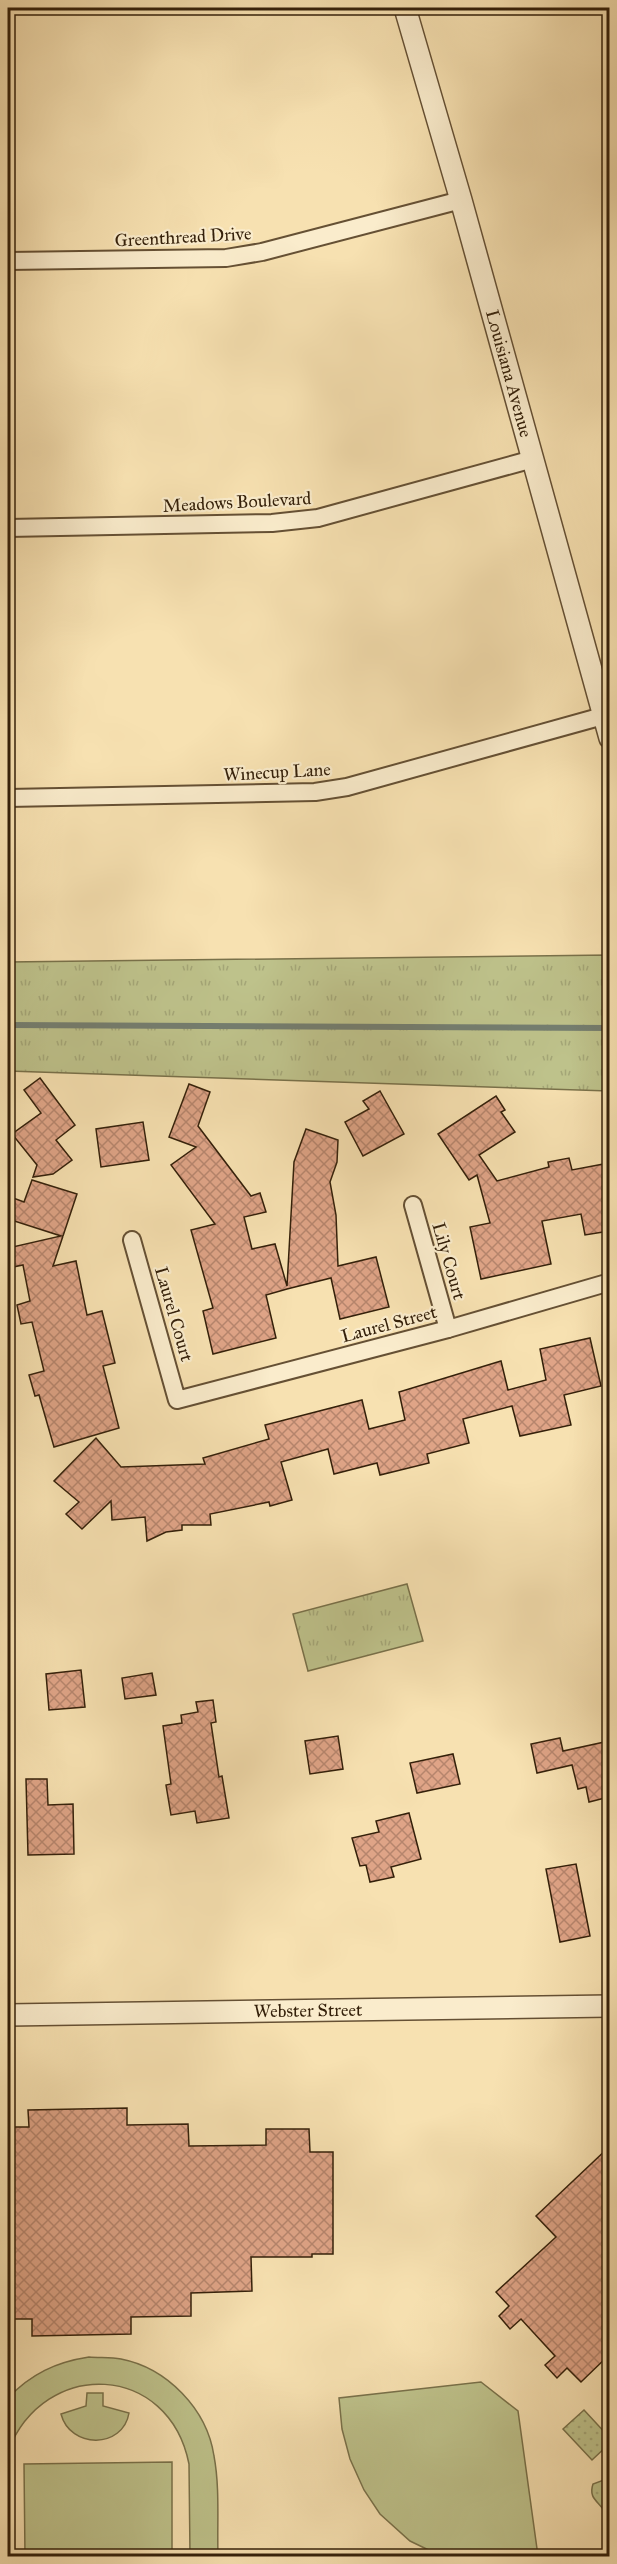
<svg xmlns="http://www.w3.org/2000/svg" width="617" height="2564" font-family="'IM FELL Great Primer',serif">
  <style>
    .grass { fill: url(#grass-tufts); stroke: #79714a; stroke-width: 1.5 }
    .park { fill: url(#park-dots); stroke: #79714a; stroke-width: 1.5 }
    .pitch { fill: #bec28b; stroke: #79714a; stroke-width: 1.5 }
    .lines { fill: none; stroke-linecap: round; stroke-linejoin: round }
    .stream { stroke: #747e70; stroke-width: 6 }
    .building { fill: url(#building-cross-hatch); stroke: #34200a; stroke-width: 1.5 }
    .minor-casing { stroke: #655034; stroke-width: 20 }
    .tertiary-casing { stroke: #655034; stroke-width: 24 }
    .minor { stroke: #faeccc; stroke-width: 16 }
    .tertiary { stroke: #faeccc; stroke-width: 21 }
    .labels { text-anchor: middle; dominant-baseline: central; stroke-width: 4.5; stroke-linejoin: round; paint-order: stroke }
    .street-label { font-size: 18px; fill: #34200a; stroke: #faeccc }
  </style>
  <defs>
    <pattern id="grass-tufts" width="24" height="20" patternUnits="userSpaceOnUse" patternTransform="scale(1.5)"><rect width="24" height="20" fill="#bec28b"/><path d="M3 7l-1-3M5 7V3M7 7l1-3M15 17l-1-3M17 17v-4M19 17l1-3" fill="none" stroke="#a4a677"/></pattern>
    <pattern id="park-dots" width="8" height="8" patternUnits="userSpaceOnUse" patternTransform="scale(1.5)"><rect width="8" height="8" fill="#bec28b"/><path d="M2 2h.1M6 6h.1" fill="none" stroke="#a4a677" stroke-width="1.8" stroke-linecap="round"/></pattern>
    <pattern id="building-cross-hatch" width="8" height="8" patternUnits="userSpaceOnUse" patternTransform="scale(1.5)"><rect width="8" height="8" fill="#dfa487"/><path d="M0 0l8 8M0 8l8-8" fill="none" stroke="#b6856d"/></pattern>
  </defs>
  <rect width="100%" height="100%" fill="#f7e1b1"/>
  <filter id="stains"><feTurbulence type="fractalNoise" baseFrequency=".00333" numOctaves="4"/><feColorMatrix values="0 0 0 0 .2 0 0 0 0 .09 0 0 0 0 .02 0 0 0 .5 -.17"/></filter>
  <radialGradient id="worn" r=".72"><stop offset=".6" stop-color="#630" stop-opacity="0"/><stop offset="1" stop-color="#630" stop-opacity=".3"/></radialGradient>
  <!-- grass -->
  <g class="grass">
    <polygon points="609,955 609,1091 8,1071 8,962"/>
    <polygon points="407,1584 423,1641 308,1671 293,1614"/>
  </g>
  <!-- park -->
  <g class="park">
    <polygon points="584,2410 609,2437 609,2444 592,2460 563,2429"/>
    <path d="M609 2478V2522C607 2519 606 2515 605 2512 599 2501 588 2499 593 2484Z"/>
  </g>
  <!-- pitch -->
  <g class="pitch">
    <path d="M89 2357C99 2358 111 2357 121 2359 167 2368 207 2409 214 2456 220 2488 217 2523 218 2556H190L189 2464C169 2363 45 2357 8 2451V2398C31 2374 56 2362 89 2357Z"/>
    <polygon points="481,2382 518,2411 538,2556 441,2556 410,2541 380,2514 364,2490 350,2459 342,2429 339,2398"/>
    <path d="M87 2393H103V2406L129 2413C123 2449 70 2449 61 2414L86 2406Z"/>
    <polygon points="172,2462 172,2556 25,2556 24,2464"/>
  </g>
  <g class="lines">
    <!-- stream -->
    <polyline class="stream" points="8,1025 610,1028"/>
  </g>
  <!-- building -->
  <g class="building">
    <polygon points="40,1078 75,1125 56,1140 72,1160 53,1174 33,1177 37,1165 12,1134 41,1113 24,1090"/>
    <polygon points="189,1084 210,1092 198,1126 251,1196 260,1193 266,1212 244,1217 252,1249 275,1244 287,1286 294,1162 306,1129 338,1140 337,1162 330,1182 336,1215 338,1266 376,1257 389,1307 340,1319 331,1278 287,1289 266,1295 276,1338 213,1354 203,1311 213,1308 191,1230 215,1224 171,1165 196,1147 169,1137"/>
    <polygon points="380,1091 404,1134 363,1156 345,1122 369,1109 363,1101"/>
    <polygon points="496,1096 505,1110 501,1112 515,1132 479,1155 497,1181 549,1167 548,1162 569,1158 572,1170 609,1163 609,1231 585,1235 581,1214 542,1221 551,1264 481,1279 470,1227 490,1223 477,1175 469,1180 438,1134"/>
    <polygon points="143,1122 149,1160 101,1167 96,1129"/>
    <polygon points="32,1180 77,1194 53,1266 76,1261 87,1315 102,1311 115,1363 103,1366 119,1428 54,1447 39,1395 35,1396 29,1375 44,1371 32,1322 21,1324 17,1305 30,1301 23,1265 8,1268 8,1248 61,1236 8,1219 8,1196 24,1202"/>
    <polygon points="590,1338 601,1386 564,1395 571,1425 520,1436 512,1406 463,1419 469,1443 427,1454 429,1463 380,1475 377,1463 334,1474 328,1449 281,1462 292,1500 270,1506 269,1502 210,1514 211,1525 182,1525 182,1530 166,1532 147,1541 145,1517 112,1520 111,1501 82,1529 66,1514 79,1502 54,1481 96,1438 121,1467 205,1464 203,1458 269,1439 265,1425 362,1400 369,1429 405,1420 399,1392 501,1361 508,1390 546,1380 540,1349"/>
    <polygon points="81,1670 85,1707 49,1710 46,1674"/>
    <polygon points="152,1673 156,1695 125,1699 122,1678"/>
    <polygon points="213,1700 216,1722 211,1723 219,1777 222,1776 229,1818 197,1823 195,1811 171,1815 166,1785 171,1784 163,1726 182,1723 181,1715 198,1712 196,1702"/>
    <polygon points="338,1736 343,1769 310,1774 305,1741"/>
    <polygon points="560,1738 563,1751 609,1741 609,1797 589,1802 586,1787 578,1789 572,1765 537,1773 531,1744"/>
    <polygon points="453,1754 460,1784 417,1793 410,1763"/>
    <polygon points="26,1779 47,1779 48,1805 73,1804 74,1854 28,1855"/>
    <polygon points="409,1813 421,1859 391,1867 394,1877 370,1882 366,1865 360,1866 352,1838 379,1832 376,1821"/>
    <polygon points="576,1864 590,1936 560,1942 546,1869"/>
    <polygon points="127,2108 127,2125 188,2124 189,2146 266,2145 266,2129 309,2129 310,2152 333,2152 333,2254 312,2254 312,2257 251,2257 252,2291 191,2293 191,2316 131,2317 131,2334 32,2336 32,2319 8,2319 8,2127 29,2127 28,2110"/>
    <polygon points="609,2147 609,2355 581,2382 567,2368 557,2378 545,2365 555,2356 521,2319 510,2329 499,2316 509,2306 496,2292 556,2237 536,2216"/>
  </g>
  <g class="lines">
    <defs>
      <g id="minor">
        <polyline points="8,261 226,258 262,252 461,200"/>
        <polyline points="8,528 272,523 318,518 533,459"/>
        <polyline points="8,798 315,792 347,787 610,714"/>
        <polyline points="413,1205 448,1329"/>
        <polyline points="132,1240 177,1400 448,1329 610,1282"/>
      </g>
      <g id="tertiary">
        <path id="s1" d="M405 8 461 200 610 738"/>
        <path id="s2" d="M8 2015 610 2006"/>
      </g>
    </defs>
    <!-- minor casing -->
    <use href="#minor" class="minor-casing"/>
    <!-- tertiary casing -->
    <use href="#tertiary" class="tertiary-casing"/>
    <!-- minor -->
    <use href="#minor" class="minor"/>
    <!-- tertiary -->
    <use href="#tertiary" class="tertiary"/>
  </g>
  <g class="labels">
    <!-- street labels -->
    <g class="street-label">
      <text transform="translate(183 237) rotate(-3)">Greenthread Drive</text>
      <text stroke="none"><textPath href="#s1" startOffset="380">Louisiana Avenue</textPath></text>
      <text transform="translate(237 502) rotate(-3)">Meadows Boulevard</text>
      <text transform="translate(277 772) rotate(-3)">Winecup Lane</text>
      <text transform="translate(449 1261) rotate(74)">Lily Court</text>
      <text transform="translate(174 1314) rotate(74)">Laurel Court</text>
      <text transform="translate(389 1324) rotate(-15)">Laurel Street</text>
      <text stroke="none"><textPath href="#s2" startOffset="300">Webster Street</textPath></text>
    </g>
  </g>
  <!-- margin -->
  <rect width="617" height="2564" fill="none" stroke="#f7e1b1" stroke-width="30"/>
  <rect x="9" y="9" width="599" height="2546" fill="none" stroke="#34200a" stroke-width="3"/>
  <rect x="15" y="15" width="587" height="2534" fill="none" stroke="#34200a" stroke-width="1.5"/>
  <rect width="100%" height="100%" filter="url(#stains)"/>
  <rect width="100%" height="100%" fill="url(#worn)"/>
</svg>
